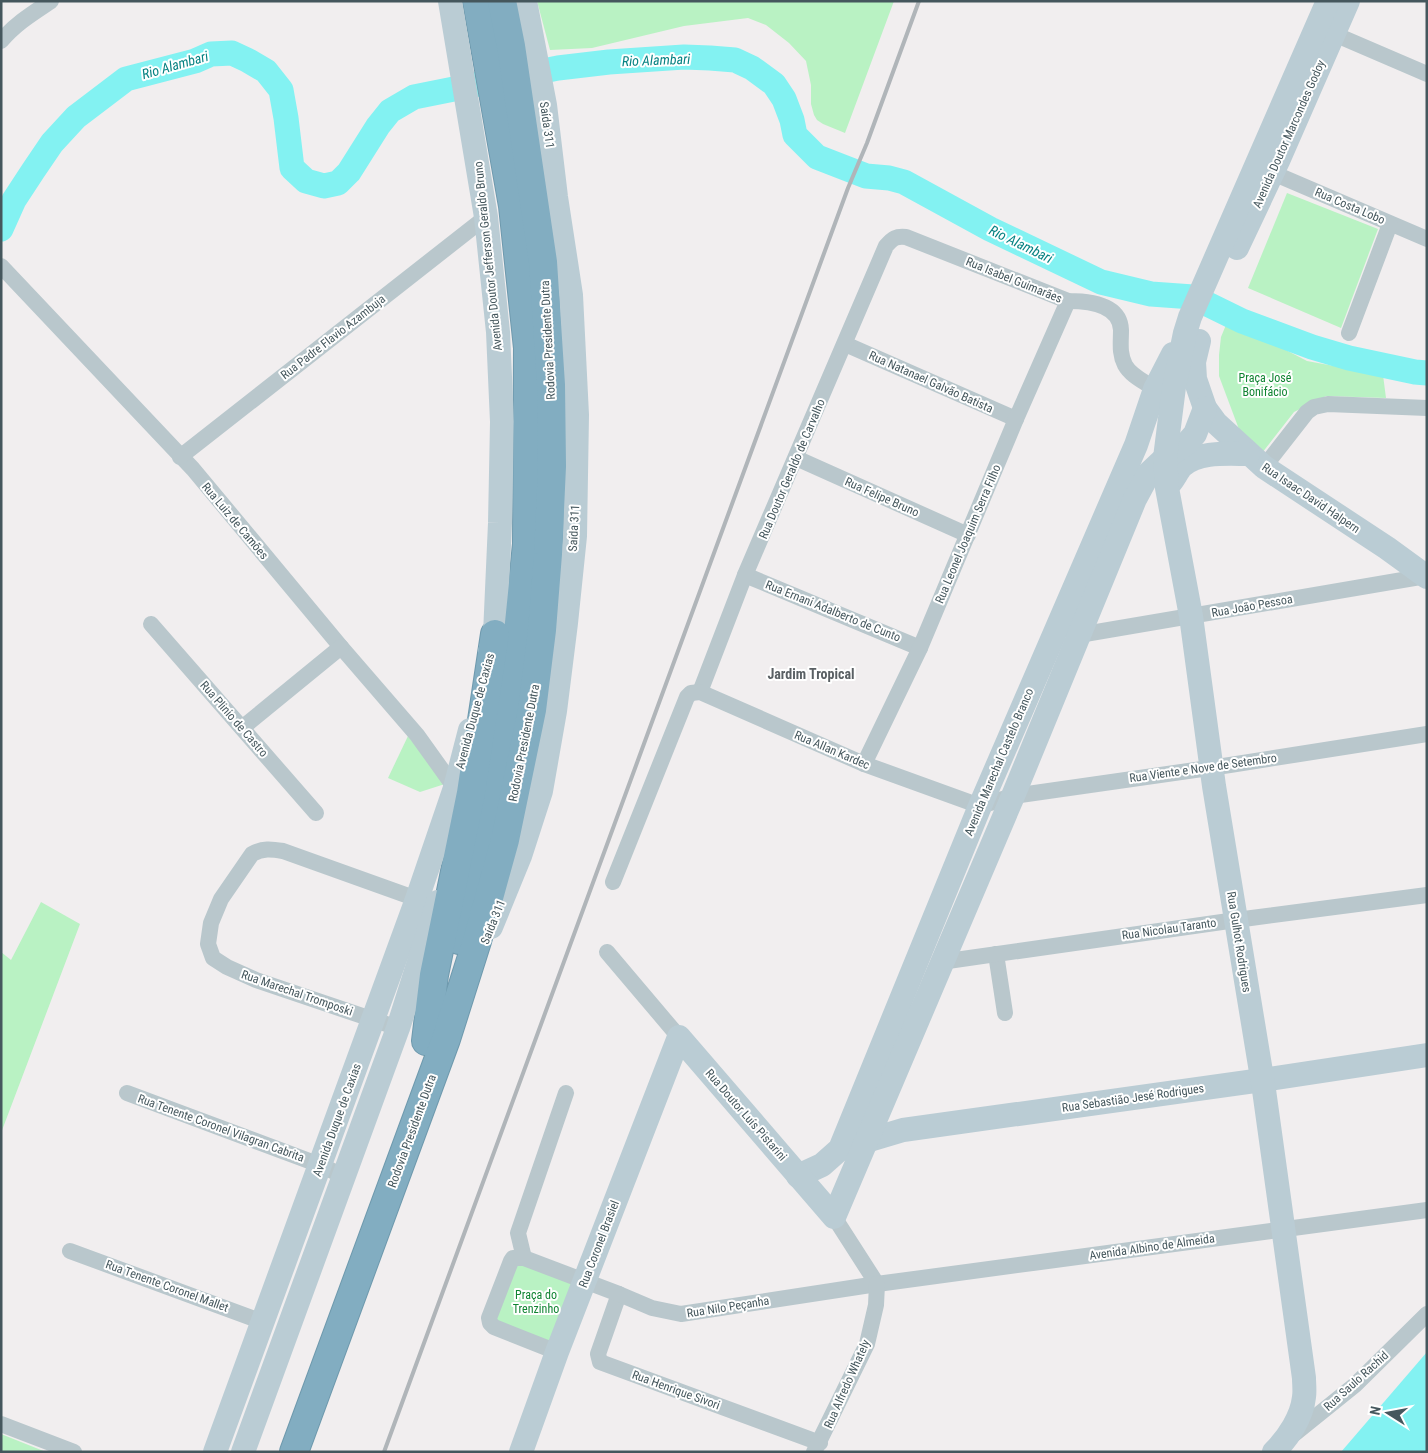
<svg xmlns="http://www.w3.org/2000/svg" width="1428" height="1453" font-family="'Roboto Condensed',sans-serif">
  <style>
    .green { fill: #b9f2c3 }
    .water { fill: #83f2f2 }
    .lines { fill: none; stroke-linecap: round; stroke-linejoin: round }
    .river { stroke: #83f2f2; stroke-width: 25 }
    .highway-casing { stroke: #6e99ad; stroke-width: 30 }
    .street { stroke: #b9c7cc; stroke-width: 16 }
    .secondary { stroke: #baccd4; stroke-width: 24 }
    .highway { stroke: #82adc1; stroke-width: 28 }
    .rail { stroke: #b0b5b9; stroke-width: 4 }
    .labels { text-anchor: middle; dominant-baseline: central; stroke-width: 4; stroke-linejoin: round; paint-order: stroke }
    .street-label { font-size: 12px; fill: #45575d; stroke: #fff }
    .park-label { font-size: 12px; fill: #108432; stroke: #fff }
    .water-label { font-size: 14px; font-style: italic; fill: #068282; stroke: #fff }
    .neighbourhood-label { font-size: 14px; font-weight: bold; fill: #5a6064; stroke: #fff }
  </style>
  <rect width="100%" height="100%" fill="#f1eeef"/>
  <!-- green -->
  <g class="green">
    <polygon points="537,1 894,1 845,133 823,124 817,120 814,115 811,104 811,85 806,61 789,43 766,25 748,18 684,26 592,48 550,50"/>
    <polygon points="1287,193 1378,229 1341,328 1248,288"/>
    <polygon points="1228,320 1307,361 1383,375 1386,398 1326,396 1294,412 1262,453 1240,432 1219,376 1219,355 1221,337"/>
    <polygon points="408,736 448,783 420,792 388,778"/>
    <polygon points="41,902 80,924 1,1133 1,952 11,960"/>
    <polygon points="515,1260 579,1283 554,1344 492,1321"/>
    <polygon points="1,1434 46,1452 1,1452"/>
  </g>
  <!-- water -->
  <polygon class="water" points="1427,1352 1427,1452 1341,1452"/>
  <g class="lines">
    <!-- river -->
    <polyline class="river" points="1,229 14,200 33,171 52,143 76,117 126,79 195,61 211,54 232,53 247,60 266,71 281,90 286,118 292,168 306,181 324,186 338,183 349,172 378,126 390,111 414,97 558,68 609,62 684,57 710,58 735,60 752,68 774,84 784,99 792,120 795,135 817,157 866,176 889,178 904,182 990,229 1101,282 1151,294 1193,297 1242,321 1312,347 1349,358 1415,372 1427,373"/>
    <defs>
      <g id="highway">
        <polyline points="459,940 488,829 511,702 527,544 528,348 513,206 477,1"/>
        <polyline points="426,1041 434,975 471,793 495,634"/>
        <polyline points="294,1452 446,1039 477,941 505,840 532,710 542,630 548,554 552,466 551,385 543,262 511,46 502,1"/>
      </g>
    </defs>
    <!-- highway casing -->
    <use href="#highway" class="highway-casing"/>
    <!-- street -->
    <g class="street">
      <polyline points="1334,34 1427,74"/>
      <path d="M1 41C15 24 33 13 51 1"/>
      <polyline points="1273,173 1427,239"/>
      <polyline points="1,266 193,469 341,647 417,735 455,788"/>
      <polyline points="1349,333 1390,224"/>
      <polyline points="845,344 1016,419"/>
      <polyline points="180,457 486,217"/>
      <polyline points="796,458 968,535"/>
      <polyline points="1264,467 1307,412 1314,407 1328,404 1427,408"/>
      <polyline points="745,575 920,648"/>
      <polyline points="151,624 316,813"/>
      <polyline points="1073,633 1079,635 1426,576"/>
      <path d="M700 692 745 575 886 246C893 238 896 236 906 237L1068 301C1088 301 1120 304 1121 330 1121 343 1119 353 1125 365 1131 376 1145 382 1155 389"/>
      <polyline points="242,728 341,647"/>
      <polyline points="864,764 920,648 1016,419 1068,301"/>
      <polyline points="613,882 687,697 691,693 700,692 864,764 980,806 1013,796 1230,765 1427,734"/>
      <polyline points="607,952 679,1037"/>
      <polyline points="996,954 1005,1013"/>
      <polyline points="941,962 1236,920 1427,895"/>
      <path d="M398 1028 256 980 227 967 213 958 208 944 211 923 221 899 252 854C263 848 271 849 283 851L417 899"/>
      <polyline points="127,1093 320,1165 343,1176"/>
      <polyline points="834,1217 877,1284"/>
      <polyline points="70,1251 263,1322"/>
      <polyline points="524,1258 518,1233 566,1093"/>
      <polyline points="619,1294 598,1354 600,1362 820,1443"/>
      <polyline points="557,1352 494,1327 490,1323 489,1318 511,1261 513,1258 524,1258 619,1294 652,1308 681,1314 877,1284 1427,1210"/>
      <polyline points="1,1424 74,1452"/>
      <polyline points="1293,1435 1355,1385 1427,1314"/>
      <polyline points="814,1452 867,1344 876,1305 877,1284"/>
    </g>
    <!-- secondary -->
    <g class="secondary">
      <polyline points="450,1 486,217 498,332 502,422 500,523 495,634 490,652"/>
      <polyline points="1237,248 1278,161 1348,1"/>
      <polyline points="1199,341 1194,362 1195,379 1205,408 1216,423 1264,467 1387,548 1427,577"/>
      <path d="M1171 482C1175 477 1178 470 1182 466 1199 451 1228 454 1248 454"/>
      <polyline points="491,927 520,856 541,791 555,711 566,623 575,536 577,415 571,295 556,197 545,105 525,1"/>
      <polyline points="856,1144 903,1130 1262,1080 1427,1055"/>
      <polyline points="798,1176 822,1165 840,1149 980,806 1136,445 1155,389 1173,354"/>
      <polyline points="215,1452 417,899 455,788 470,730"/>
      <polyline points="243,1452 398,1028 438,902"/>
      <polyline points="521,1452 557,1352 679,1037 834,1217 1013,796 1135,499 1149,473 1165,458 1187,443 1195,434 1205,408"/>
      <path d="M1274 1452C1288 1438 1302 1417 1304 1397 1305 1391 1304 1384 1304 1378L1264 1090 1214 786 1191 616 1167 488 1165 458 1167 442 1174 387 1185 333 1190 317 1328 1"/>
    </g>
    <!-- highway -->
    <use href="#highway" class="highway"/>
    <!-- rail -->
    <polyline class="rail" points="384,1452 848,188 867,143 919,1"/>
  </g>
  <g class="labels">
    <!-- street labels -->
    <g class="street-label">
      <text transform="translate(547 125) rotate(82)">Saída 311</text>
      <text transform="translate(1289 134) rotate(-66)">Avenida Doutor Marcondes Godoy</text>
      <text transform="translate(1350 206) rotate(23)">Rua Costa Lobo</text>
      <text transform="translate(488 256) rotate(-96)">Avenida Doutor Jefferson Geraldo Bruno</text>
      <text transform="translate(1014 280) rotate(22)">Rua Isabel Guimarães</text>
      <text transform="translate(333 337) rotate(-38)">Rua Padre Flavio Azambuja</text>
      <text transform="translate(548 340) rotate(-93)">Rodovia Presidente Dutra</text>
      <text transform="translate(931 382) rotate(24)">Rua Natanael Galvão Batista</text>
      <text transform="translate(792 469) rotate(-67)">Rua Doutor Geraldo de Carvalho</text>
      <text transform="translate(882 497) rotate(24)">Rua Felipe Bruno</text>
      <text transform="translate(1311 498) rotate(34)">Rua Isaac David Halpern</text>
      <text transform="translate(235 521) rotate(50)">Rua Luiz de Camões</text>
      <text transform="translate(574 528) rotate(-87)">Saída 311</text>
      <text transform="translate(968 534) rotate(-67)">Rua Leonel Joaquim Serra Filho</text>
      <text transform="translate(1252 606) rotate(-10)">Rua João Pessoa</text>
      <text transform="translate(833 611) rotate(22)">Rua Ernani Adalberto de Cunto</text>
      <text transform="translate(475 711) rotate(-75)">Avenida Duque de Caxias</text>
      <text transform="translate(234 719) rotate(49)">Rua Plinio de Castro</text>
      <text transform="translate(524 743) rotate(-79)">Rodovia Presidente Dutra</text>
      <text transform="translate(832 750) rotate(23)">Rua Allan Kardec</text>
      <text transform="translate(999 762) rotate(-67)">Avenida Marechal Castelo Branco</text>
      <text transform="translate(1203 768) rotate(-8)">Rua Viente e Nove de Setembro</text>
      <text transform="translate(493 922) rotate(-68)">Saída 311</text>
      <text transform="translate(1169 929) rotate(-8)">Rua Nicolau Taranto</text>
      <text transform="translate(1239 942) rotate(81)">Rua Gulhot Rodrigues</text>
      <text transform="translate(297 993) rotate(19)">Rua Marechal Tromposki</text>
      <text transform="translate(1133 1098) rotate(-8)">Rua Sebastião Jesé Rodrigues</text>
      <text transform="translate(746 1115) rotate(49)">Rua Doutor Luís Pistarini</text>
      <text transform="translate(337 1120) rotate(-70)">Avenida Duque de Caxias</text>
      <text transform="translate(221 1128) rotate(20)">Rua Tenente Coronel Vilagran Cabrita</text>
      <text transform="translate(412 1131) rotate(-70)">Rodovia Presidente Dutra</text>
      <text transform="translate(599 1244) rotate(-69)">Rua Coronel Brasiel</text>
      <text transform="translate(1152 1247) rotate(-8)">Avenida Albino de Almeida</text>
      <text transform="translate(167 1286) rotate(20)">Rua Tenente Coronel Mallet</text>
      <text transform="translate(728 1307) rotate(-9)">Rua Nilo Peçanha</text>
      <text transform="translate(1356 1381) rotate(-42)">Rua Saulo Rachid</text>
      <text transform="translate(847 1384) rotate(-66)">Rua Alfredo Whately</text>
      <text transform="translate(676 1390) rotate(20)">Rua Henrique Sivori</text>
    </g>
    <!-- park labels -->
    <g class="park-label">
      <text x="1265" y="378">Praça José<tspan x="1265" dy="14">Bonifácio</tspan></text>
      <text x="536" y="1295">Praça do<tspan x="536" dy="14">Trenzinho</tspan></text>
    </g>
    <!-- water labels -->
    <g class="water-label">
      <text transform="translate(656 60) rotate(-2)">Rio Alambari</text>
      <text transform="translate(175 65) rotate(-16)">Rio Alambari</text>
      <text transform="translate(1021 244) rotate(26)">Rio Alambari</text>
    </g>
    <!-- neighbourhood labels -->
    <g class="neighbourhood-label">
      <text x="811" y="674">Jardim Tropical</text>
    </g>
  </g>
  <!-- border -->
  <rect width="1428" height="1453" fill="none" stroke="#45575d" stroke-width="5"/>
  <!-- north arrow -->
  <g transform="translate(1388 1413) rotate(281)" stroke="#ffffff" stroke-width="4" paint-order="stroke">
  <path d="M0-4L9 19L0 12L-9 19Z" fill="#45575d"/>
  <text y="-8" font-size="14" font-weight="bold" text-anchor="middle" fill="#45575d">N</text>
  </g>
</svg>
